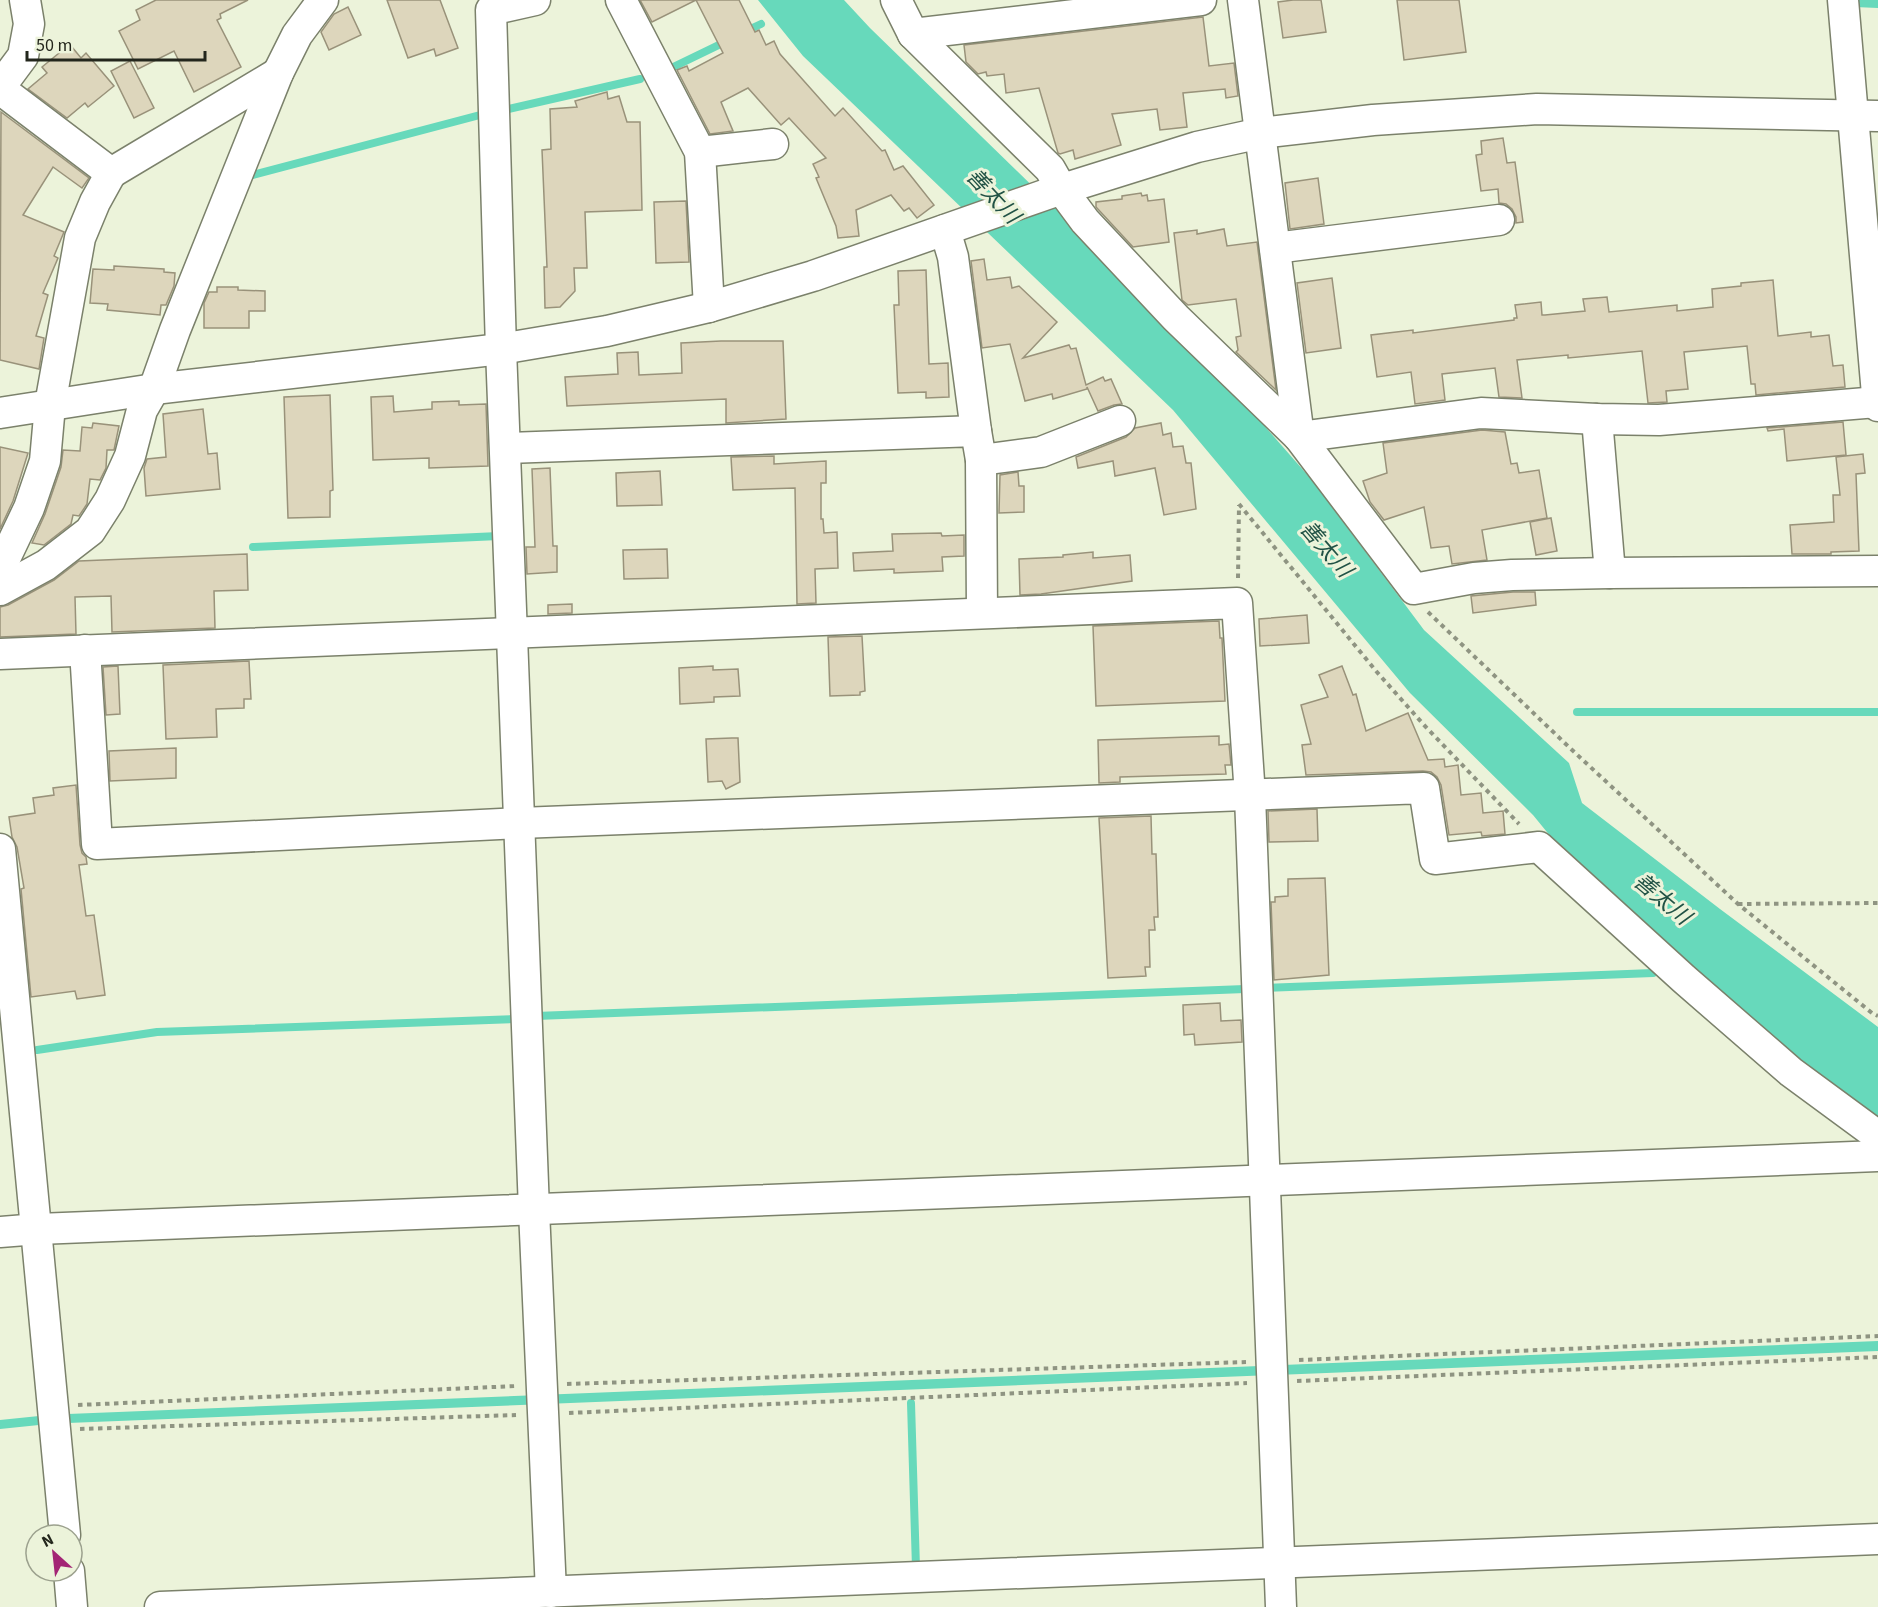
<svg xmlns="http://www.w3.org/2000/svg" width="1878" height="1607" font-family="'Source Sans 3','Noto Sans JP',sans-serif">
  <style>
    .water { fill: #67d9bb }
    .lines { fill: none; stroke-linecap: round; stroke-linejoin: round }
    .stream { stroke: #67d9bb; stroke-width: 8 }
    .building { fill: #ddd6bc; stroke: #99927a; stroke-width: 1.5 }
    .minor-casing { stroke: #7b816b; stroke-width: 33 }
    .path { stroke: #8f9482; stroke-width: 4; stroke-dasharray: 4.5 4.5; stroke-linecap: butt }
    .minor { stroke: #fff; stroke-width: 30 }
    .labels { text-anchor: middle; dominant-baseline: central; stroke-width: 6; stroke-linejoin: round; paint-order: stroke }
    .water-label { font-size: 22px; font-style: italic; fill: #215245; stroke: #ecf3da }
  </style>
  <rect width="100%" height="100%" fill="#ecf3da"/>
  <!-- water -->
  <g class="water">
    <polygon points="758,0 844,0 870,28 1054,207 1213,367 1311,479 1424,630 1569,763 1582,803 1720,909 1878,1027 1878,1117 1833,1089 1587,881 1533,815 1410,693 1173,410 803,56"/>
    <polygon points="1878,1341 1878,1351 68,1423 68,1414"/>
    <polygon points="39,1416 39,1425 0,1429 0,1420"/>
  </g>
  <g class="lines">
    <!-- stream -->
    <g class="stream">
      <polyline points="1855,3 1878,4"/>
      <polyline points="746,31 761,24"/>
      <polyline points="665,71 727,41"/>
      <polyline points="504,110 640,79"/>
      <polyline points="253,175 480,115"/>
      <polyline points="253,547 499,536"/>
      <polyline points="1577,712 1878,712"/>
      <polyline points="1264,988 1653,973"/>
      <polyline points="536,1016 1245,989"/>
      <polyline points="37,1050 157,1032 518,1019"/>
      <polyline points="911,1403 916,1568"/>
    </g>
  </g>
  <!-- building -->
  <g class="building">
    <polygon points="156,0 248,0 220,14 221,18 217,20 241,67 194,92 174,51 138,69 119,31 140,20 136,10"/>
    <polygon points="387,0 440,0 458,48 436,56 434,49 408,58"/>
    <polygon points="640,0 739,0 755,32 759,30 766,45 774,41 780,54 835,116 843,108 882,151 885,150 894,170 903,166 934,205 917,218 909,208 904,211 891,195 856,210 859,236 838,238 836,226 816,178 819,177 813,164 826,158 789,118 781,125 748,88 721,102 733,131 710,134 677,70 687,66 689,71 723,53 696,0 652,22"/>
    <polygon points="1293,0 1321,0 1326,32 1283,38 1278,2"/>
    <polygon points="1397,0 1459,0 1466,52 1404,60"/>
    <polygon points="348,7 361,35 329,50 321,32 334,14"/>
    <polygon points="1203,17 1209,66 1234,63 1238,96 1226,98 1225,89 1183,93 1187,127 1160,130 1157,109 1112,114 1121,145 1075,159 1073,150 1060,154 1058,153 1039,88 1006,93 1004,74 987,76 986,72 978,74 966,62 964,45"/>
    <polygon points="72,47 81,58 86,53 114,86 88,107 85,103 67,118 28,89 47,73 42,67 64,49 66,51"/>
    <polygon points="130,61 154,108 134,118 111,71"/>
    <polygon points="607,92 608,99 619,96 627,122 640,122 642,210 585,212 587,268 574,268 575,291 560,307 545,308 544,267 547,267 542,150 551,149 550,109 577,107 575,101"/>
    <polygon points="1,112 89,178 82,188 53,167 23,215 64,232 54,256 58,258 43,293 48,295 36,336 44,338 39,369 0,360"/>
    <polygon points="1503,138 1507,163 1515,162 1523,222 1516,223 1516,217 1512,209 1506,204 1499,203 1498,189 1481,191 1476,155 1482,154 1481,141"/>
    <polygon points="1318,178 1324,224 1290,229 1285,183"/>
    <polygon points="1141,193 1142,196 1147,195 1148,201 1164,199 1169,242 1133,247 1096,207 1096,202 1122,199 1122,196"/>
    <polygon points="686,201 689,262 656,263 654,202"/>
    <polygon points="1224,229 1227,246 1257,242 1276,390 1236,352 1238,350 1236,337 1241,336 1236,299 1188,305 1182,300 1174,233 1197,230 1197,234"/>
    <polygon points="984,259 987,280 1010,277 1012,288 1019,286 1057,322 1023,358 1069,345 1071,349 1076,348 1086,385 1103,377 1105,381 1111,379 1122,404 1114,405 1098,411 1087,387 1087,389 1053,399 1052,394 1025,401 1010,344 982,348 971,261"/>
    <polygon points="114,266 164,269 164,272 175,273 174,286 166,305 161,305 160,315 107,310 108,304 90,303 93,269 114,270"/>
    <polygon points="926,270 929,364 948,363 949,397 926,398 926,392 898,393 894,305 899,305 898,271"/>
    <polygon points="1332,278 1341,348 1306,353 1297,283"/>
    <polygon points="1773,280 1778,336 1811,332 1811,337 1829,335 1833,366 1843,365 1845,387 1756,395 1755,384 1751,384 1747,346 1684,352 1688,389 1666,391 1667,402 1648,403 1642,351 1568,358 1568,355 1517,360 1522,398 1499,397 1495,368 1442,374 1445,400 1415,404 1411,372 1377,377 1371,335 1413,330 1413,333 1514,320 1514,318 1517,318 1515,305 1541,302 1542,315 1545,315 1585,311 1583,299 1607,297 1609,312 1677,305 1677,311 1713,307 1712,289 1741,286 1741,283"/>
    <polygon points="217,287 238,287 238,290 265,291 265,311 249,311 249,328 204,328 204,303 209,292 217,292"/>
    <polygon points="721,341 783,341 786,419 726,423 726,399 567,406 565,377 618,374 617,353 638,352 639,375 682,373 681,343"/>
    <polygon points="330,395 333,490 330,491 330,517 288,518 284,397"/>
    <polygon points="393,396 394,412 432,409 432,402 459,401 459,405 486,404 488,466 429,468 429,458 373,460 371,397"/>
    <polygon points="203,409 208,454 217,453 220,489 146,496 144,468 147,459 166,457 163,414"/>
    <polygon points="1843,422 1846,455 1787,461 1784,429 1768,431 1767,428"/>
    <polygon points="93,423 119,426 114,450 107,450 106,468 100,480 90,479 87,504 79,516 73,515 71,524 44,545 32,543 45,514 61,467 63,450 80,451 82,427 92,428"/>
    <polygon points="1161,423 1163,435 1171,433 1173,447 1183,446 1186,463 1191,463 1196,509 1164,515 1155,468 1115,476 1113,461 1078,468 1076,457 1126,437 1135,428"/>
    <polygon points="1482,430 1505,432 1511,464 1517,463 1519,473 1539,470 1547,518 1482,530 1487,560 1452,564 1449,546 1431,548 1424,507 1384,520 1370,502 1363,481 1387,473 1383,443"/>
    <polygon points="0,447 28,453 13,501 0,529"/>
    <polygon points="1863,454 1865,473 1856,474 1859,551 1831,552 1831,554 1792,554 1790,525 1834,522 1833,495 1840,495 1836,457"/>
    <polygon points="774,456 774,464 826,461 826,483 821,483 821,519 823,519 824,533 837,532 838,568 815,569 816,603 797,604 795,488 733,490 731,457"/>
    <polygon points="550,468 553,546 557,546 557,572 527,574 526,547 535,547 532,469"/>
    <polygon points="660,471 662,505 617,506 616,473"/>
    <polygon points="1018,472 1019,486 1024,486 1024,512 999,513 1000,475"/>
    <polygon points="1551,518 1557,551 1536,555 1530,522"/>
    <polygon points="941,533 942,536 964,535 964,556 942,557 943,571 894,573 894,569 854,571 853,553 893,551 892,534"/>
    <polygon points="667,549 668,578 624,579 623,550"/>
    <polygon points="1093,552 1093,558 1130,555 1132,581 1041,594 1020,595 1019,559 1063,557 1063,555"/>
    <polygon points="247,554 248,590 214,591 215,628 112,632 111,596 75,597 76,634 0,637 0,607 8,605 54,580 79,561"/>
    <polygon points="1513,592 1535,592 1536,605 1473,613 1471,596"/>
    <polygon points="572,604 572,613 548,614 548,605"/>
    <polygon points="1307,615 1309,643 1260,646 1259,619"/>
    <polygon points="1219,621 1220,638 1222,638 1225,701 1096,706 1093,626"/>
    <polygon points="862,636 865,691 860,692 860,695 830,696 828,637"/>
    <polygon points="249,661 251,699 244,699 244,708 216,709 217,737 166,739 163,665"/>
    <polygon points="118,666 120,714 106,715 103,667"/>
    <polygon points="713,666 713,670 738,669 740,696 714,697 714,702 680,704 679,668"/>
    <polygon points="1342,666 1353,695 1356,694 1366,731 1408,713 1428,760 1444,759 1445,767 1458,765 1461,795 1481,793 1483,813 1503,811 1505,834 1482,836 1481,832 1449,835 1441,785 1437,777 1431,772 1423,771 1306,775 1302,745 1311,744 1301,705 1328,697 1319,675"/>
    <polygon points="1219,736 1219,745 1229,744 1231,765 1225,765 1226,774 1120,777 1120,782 1099,783 1098,740"/>
    <polygon points="732,738 738,738 740,782 726,789 722,781 708,782 706,739"/>
    <polygon points="176,748 176,778 110,781 109,751"/>
    <polygon points="76,785 80,845 82,853 86,857 87,864 79,865 86,916 94,915 105,995 77,999 75,991 31,997 21,889 24,888 17,847 12,837 9,817 35,813 33,798 54,795 53,788"/>
    <polygon points="1317,809 1318,841 1269,842 1268,811"/>
    <polygon points="1151,816 1152,854 1156,854 1158,917 1154,917 1155,930 1149,930 1150,967 1145,967 1146,976 1108,978 1099,818"/>
    <polygon points="1325,878 1329,975 1274,980 1271,902 1275,902 1275,897 1288,896 1288,879"/>
    <polygon points="1220,1003 1221,1021 1241,1020 1242,1042 1195,1045 1194,1034 1184,1035 1183,1005"/>
  </g>
  <g class="lines">
    <defs>
      <g id="minor">
        <polyline points="535,0 491,10 501,349 534,1210 551,1592"/>
        <polyline points="621,0 700,152 709,307"/>
        <polyline points="896,0 913,34 1050,169 1062,190 1085,221 1176,318 1299,437 1414,589 1474,578 1512,575 1610,573"/>
        <polyline points="1243,0 1299,437 1481,413 1597,419 1659,420 1878,402"/>
        <polyline points="1843,0 1878,406"/>
        <polyline points="913,34 1201,0"/>
        <polyline points="0,87 23,56 29,24 25,0"/>
        <polyline points="0,89 111,173 278,73"/>
        <polyline points="700,152 773,144"/>
        <polyline points="945,230 953,257 976,431"/>
        <polyline points="1275,248 1499,220"/>
        <polyline points="0,413 154,389 501,349 607,331 709,307 813,276 1053,192 1197,147 1261,133 1373,120 1537,109 1878,116"/>
        <polyline points="1597,419 1610,573 1878,571"/>
        <polyline points="506,448 976,431 981,460 982,612"/>
        <polyline points="981,460 1041,452 1120,421"/>
        <polyline points="0,569 29,508 45,461 50,405 80,238 95,202 111,173"/>
        <polyline points="0,590 46,565 90,531 110,500 130,456 142,410 154,389 175,330 278,73 297,35 323,0"/>
        <polyline points="85,650 97,844 520,823 1424,788 1435,859 1539,847 1684,979 1791,1072 1878,1136"/>
        <polyline points="0,654 1237,603 1250,796 1281,1607"/>
        <polyline points="0,849 65,1535"/>
        <path d="M0 1232 38 1229C651 1205 1264 1178 1878 1156"/>
        <polyline points="69,1571 72,1607"/>
        <polyline points="160,1607 1878,1539"/>
      </g>
    </defs>
    <!-- minor casing -->
    <use href="#minor" class="minor-casing"/>
    <!-- path -->
    <g class="path">
      <polyline points="1239,504 1376,671 1424,725 1519,824"/>
      <polyline points="1238,578 1239,505"/>
      <polyline points="1428,612 1571,749 1738,904 1872,1013 1878,1016"/>
      <polyline points="1738,904 1878,903"/>
      <polyline points="1299,1360 1878,1336"/>
      <polyline points="1297,1381 1878,1357"/>
      <polyline points="567,1384 1246,1362"/>
      <polyline points="78,1405 517,1386"/>
      <polyline points="569,1413 1247,1383"/>
      <polyline points="80,1429 516,1415"/>
    </g>
    <!-- minor -->
    <use href="#minor" class="minor"/>
  </g>
  <g class="labels">
    <!-- water labels -->
    <g class="water-label">
      <text transform="translate(993 196) rotate(47)">善太川</text>
      <text transform="translate(1326 549) rotate(49)">善太川</text>
      <text transform="translate(1662 899) rotate(40)">善太川</text>
    </g>
  </g>
  <!-- north arrow -->
  <g transform="translate(54 1553) rotate(333)"><circle r="28" fill="#ecf3da" stroke="#9ca18e" stroke-width="1.5"/>
  <path d="M0-4.5L10 22L0 15L-10 22Z" fill="#a32475"/>
  <text y="-9" font-size="16" font-weight="bold" text-anchor="middle" fill="#23261c">N</text>
  </g>
  <!-- scale -->
  <path d="M27 51v9h178v-9" fill="none" stroke="#23261c" stroke-width="3"/>
  <text x="36" y="51" font-size="18" fill="#23261c" stroke="#ecf3da" stroke-width="4.5" paint-order="stroke">50 m</text>
</svg>
